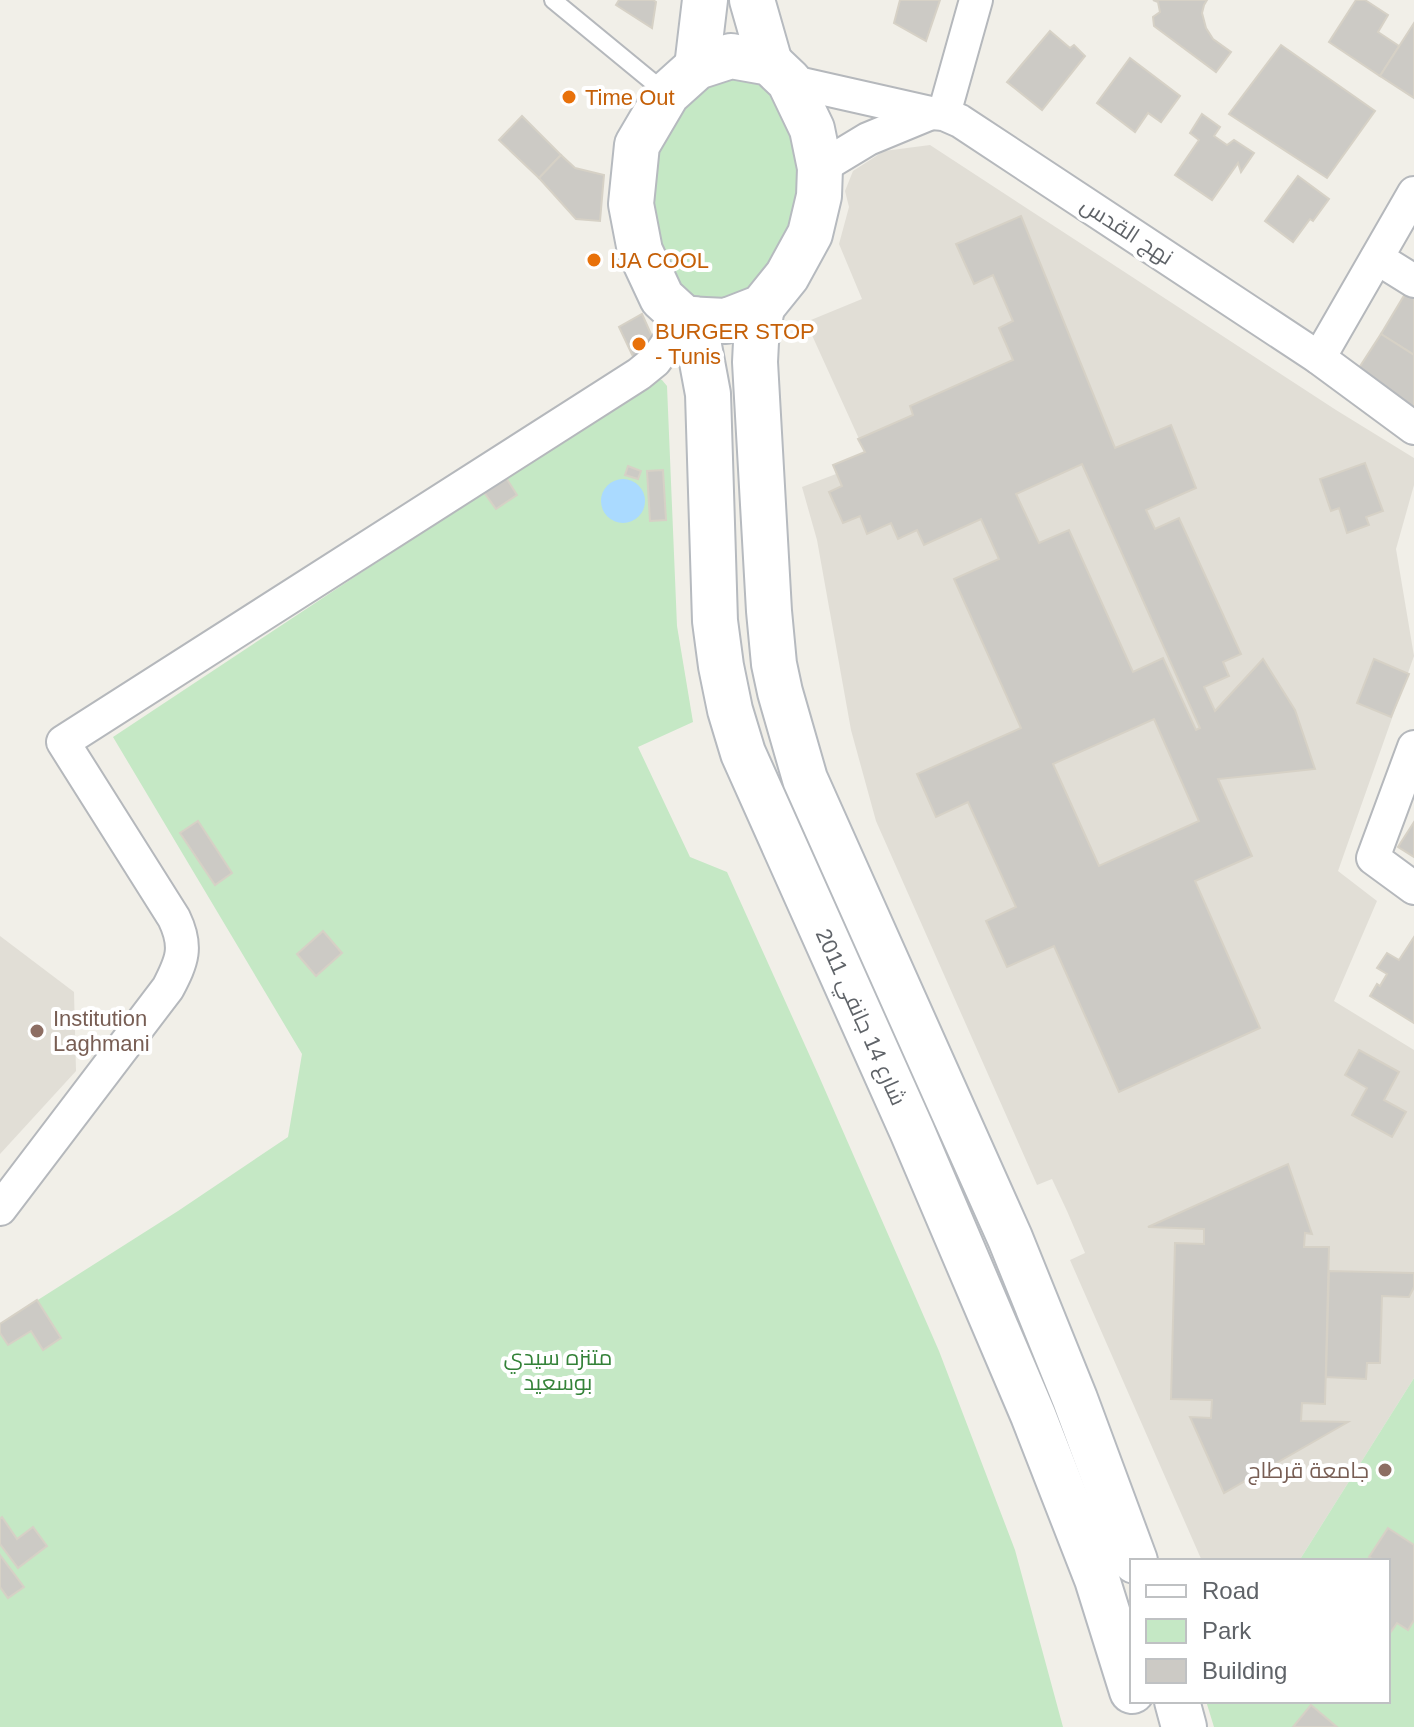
<svg xmlns="http://www.w3.org/2000/svg" width="1414" height="1727" font-family="Arial,Cairo,sans-serif">
  <style>
    .education { fill: #e1ded6 }
    .green { fill: #c5e8c5 }
    .water { fill: #aadaff }
    .building { fill: #cccac5; stroke: #d6d1c6; stroke-width: 2; fill-rule: evenodd }
    .lines { fill: none; stroke-linecap: round; stroke-linejoin: round }
    .lane-casing { stroke: #b5b8bc; stroke-width: 20 }
    .street-casing { stroke: #b5b8bc; stroke-width: 36 }
    .secondary-casing { stroke: #b6babf; stroke-width: 48 }
    .lane { stroke: #fff; stroke-width: 16 }
    .street { stroke: #fff; stroke-width: 32 }
    .secondary { stroke: #fff; stroke-width: 44 }
    .food-dot { fill: #e8710a; stroke: #fff; stroke-width: 3 }
    .education-dot { fill: #8d6e63; stroke: #fff; stroke-width: 3 }
    .labels { text-anchor: middle; dominant-baseline: central; stroke-width: 8; stroke-linejoin: round; paint-order: stroke }
    .food-label { font-size: 22px; fill: #c56008; stroke: #fff; text-anchor: start }
    .street-label { font-size: 22px; fill: #5f6368; stroke: #fff }
    .education-label { font-size: 22px; fill: #785e54; stroke: #fff; text-anchor: start }
    .park-label { font-size: 22px; fill: #348238; stroke: #fff }
  </style>
  <rect width="100%" height="100%" fill="#f1efe8"/>
  <!-- education -->
  <g class="education">
    <polygon points="930,145 1336,410 1414,458 1414,485 1396,549 1414,656 1338,871 1377,901 1334,1001 1414,1050 1414,1378 1299,1561 1202,1561 1070,1260 1085,1253 1067,1211 1052,1179 1037,1185 876,821 851,730 817,540 802,487 836,474 833,465 865,452 806,322 862,299 839,244 849,207 845,191 853,171 884,151"/>
    <polygon points="0,936 74,992 76,1071 0,1154"/>
  </g>
  <!-- green -->
  <g class="green">
    <polygon points="731,78 764,83 779,99 799,138 797,226 757,287 727,298 692,296 668,279 651,243 651,153 678,109 703,87"/>
    <polygon points="655,378 662,380 667,386 677,626 693,722 638,747 690,857 727,872 818,1074 939,1351 1015,1550 1063,1727 0,1727 0,1324 178,1211 288,1137 302,1054 113,737"/>
    <polygon points="1414,1378 1414,1727 1214,1727 1206,1701 1388,1701 1388,1561 1299,1561"/>
  </g>
  <!-- water -->
  <circle class="water" cx="623" cy="501" r="22"/>
  <!-- building -->
  <g class="building">
    <polygon points="619,0 653,0 656,2 652,28 616,5"/>
    <polygon points="900,0 940,0 926,41 894,23"/>
    <polygon points="1153,0 1207,0 1204,5 1202,13 1206,28 1213,39 1231,52 1216,72 1154,26 1153,17 1160,12 1158,2"/>
    <polygon points="1356,0 1365,0 1388,15 1378,32 1399,46 1380,76 1329,42"/>
    <polygon points="1414,23 1414,98 1380,76"/>
    <polygon points="1050,31 1070,48 1074,45 1085,56 1042,110 1007,82"/>
    <polygon points="1281,45 1375,111 1327,178 1229,114"/>
    <polygon points="1130,58 1180,96 1161,122 1148,113 1135,132 1097,103"/>
    <polygon points="1202,114 1220,127 1214,136 1227,145 1234,140 1254,153 1241,172 1238,163 1212,200 1175,175 1199,140 1190,133"/>
    <polygon points="522,116 561,155 539,178 499,140"/>
    <polygon points="561,155 575,168 604,175 600,221 576,219 539,178"/>
    <polygon points="1298,176 1329,199 1313,221 1310,219 1293,242 1265,221"/>
    <path d="M1021 216 1115 448 1171 425 1196 488 1146 510 1155 529 1179 518 1241 654 1223 662 1229 676 1204 687 1215 711 1263 659 1295 710 1315 769 1218 779 1252 856 1195 881 1260 1028 1119 1092 1054 946 1007 967 986 921 1016 907 968 802 936 817 917 774 1021 728 954 579 999 559 981 519 924 545 917 530 898 539 891 523 867 534 860 516 843 523 829 492 842 486 833 465 865 452 858 439 913 415 910 406 1013 360 999 328 1013 321 993 275 974 284 956 244ZM1082 464 1200 728 1196 730 1163 658 1133 672 1069 530 1039 543 1016 494ZM1154 719 1199 821 1099 866 1053 764Z"/>
    <polygon points="1408,289 1414,293 1414,355 1381,334"/>
    <polygon points="642,314 659,352 636,363 619,327"/>
    <polygon points="1381,334 1414,355 1414,410 1357,371"/>
    <polygon points="1365,463 1383,511 1366,517 1369,525 1347,533 1339,508 1331,511 1320,479"/>
    <polygon points="628,466 641,471 638,479 625,475"/>
    <polygon points="663,470 666,520 650,521 647,471"/>
    <polygon points="505,476 517,495 496,509 483,491"/>
    <polygon points="1374,659 1409,674 1391,717 1357,703"/>
    <polygon points="198,821 232,873 215,885 180,833"/>
    <polygon points="1414,822 1414,857 1398,847"/>
    <polygon points="323,931 342,953 316,976 297,954"/>
    <polygon points="1414,937 1414,1023 1370,996 1377,984 1380,986 1387,974 1377,968 1387,953 1399,960"/>
    <polygon points="1359,1050 1399,1072 1384,1100 1406,1112 1392,1137 1352,1115 1367,1088 1345,1075"/>
    <polygon points="1288,1164 1312,1234 1305,1233 1304,1247 1329,1247 1325,1404 1302,1403 1301,1421 1348,1422 1224,1493 1190,1417 1211,1418 1212,1400 1171,1399 1175,1243 1204,1244 1204,1229 1148,1227"/>
    <polygon points="1329,1271 1414,1273 1414,1287 1409,1297 1382,1296 1380,1363 1367,1363 1366,1379 1326,1377"/>
    <polygon points="37,1300 61,1338 43,1350 31,1331 8,1345 0,1333 0,1324"/>
    <polygon points="2,1517 17,1539 33,1527 47,1546 18,1568 0,1544 0,1519"/>
    <polygon points="1388,1528 1414,1545 1414,1620 1408,1630 1397,1623 1388,1636 1388,1561 1376,1561 1369,1557"/>
    <polygon points="0,1555 24,1587 8,1598 0,1587"/>
    <polygon points="1311,1705 1337,1727 1293,1727"/>
  </g>
  <g class="lines">
    <defs>
      <polyline id="lane" points="553,0 666,93"/>
      <g id="street">
        <polyline points="789,81 931,113 944,114 960,121 1319,358 1414,428"/>
        <polyline points="944,114 976,0"/>
        <polyline points="820,168 868,139 931,113"/>
        <polyline points="1377,258 1414,281"/>
        <polyline points="1319,358 1414,193"/>
        <polyline points="1414,747 1373,858 1414,888"/>
        <path d="M0 1209 168 988C182 961 188 947 174 918L63 742 639 374 655 361 685 319"/>
      </g>
      <g id="secondary">
        <polyline points="752,0 770,63"/>
        <polygon points="731,56 770,63 789,81 812,129 820,168 819,196 810,234 787,276 762,307 726,321 685,319 662,298 640,251 631,204 637,145 667,94 697,67"/>
        <polyline points="697,67 705,0"/>
        <polyline points="762,307 756,342 755,362 769,611 774,664 780,692 805,779 1010,1238 1075,1399 1135,1561"/>
        <polyline points="694,319 708,394 715,621 721,666 730,710 743,753 912,1131 1033,1415 1097,1579 1132,1691"/>
        <polyline points="1177,1701 1184,1727"/>
      </g>
    </defs>
    <!-- lane casing -->
    <use href="#lane" class="lane-casing"/>
    <!-- street casing -->
    <use href="#street" class="street-casing"/>
    <!-- secondary casing -->
    <use href="#secondary" class="secondary-casing"/>
    <!-- lane -->
    <use href="#lane" class="lane"/>
    <!-- street -->
    <use href="#street" class="street"/>
    <!-- secondary -->
    <use href="#secondary" class="secondary"/>
  </g>
  <!-- markers -->
  <g class="food-dot">
    <circle cx="569" cy="97" r="8"/>
    <circle cx="594" cy="260" r="8"/>
    <circle cx="639" cy="344" r="8"/>
  </g>
  <g class="education-dot">
    <circle cx="37" cy="1031" r="8"/>
    <circle cx="1385" cy="1470" r="8"/>
  </g>
  <g class="labels">
    <!-- food labels -->
    <g class="food-label">
      <text x="585" y="97">Time Out</text>
      <text x="610" y="260">IJA COOL</text>
      <text x="655" y="331">BURGER STOP<tspan x="655" dy="25">- Tunis</tspan></text>
    </g>
    <!-- street labels -->
    <g class="street-label">
      <text transform="translate(1127 231) rotate(33)">نهج القدس</text>
      <text transform="translate(861 1017) rotate(66)">شارع 14 جانفي 2011</text>
    </g>
    <!-- education labels -->
    <g class="education-label">
      <text x="53" y="1018">Institution<tspan x="53" dy="25">Laghmani</tspan></text>
      <text x="1369" y="1470" text-anchor="end">جامعة قرطاج</text>
    </g>
    <!-- park labels -->
    <g class="park-label">
      <text x="558" y="1357">متنزه سيدي<tspan x="558" dy="25">بوسعيد</tspan></text>
    </g>
  </g>
  <!-- legend -->
  <rect x="1130" y="1559" width="260" height="144" fill="#ffffff" stroke="#bfc1c3" stroke-width="2"/>
  <rect x="1146" y="1585" width="40" height="12" fill="#ffffff" stroke="#bfc1c3" stroke-width="2"/>
  <text x="1202" y="1599" font-size="24" fill="#5f6368">Road</text>
  <rect x="1146" y="1619" width="40" height="24" fill="#c5e8c5" stroke="#bfc1c3" stroke-width="2"/>
  <text x="1202" y="1639" font-size="24" fill="#5f6368">Park</text>
  <rect x="1146" y="1659" width="40" height="24" fill="#cccac5" stroke="#bfc1c3" stroke-width="2"/>
  <text x="1202" y="1679" font-size="24" fill="#5f6368">Building</text>
</svg>
